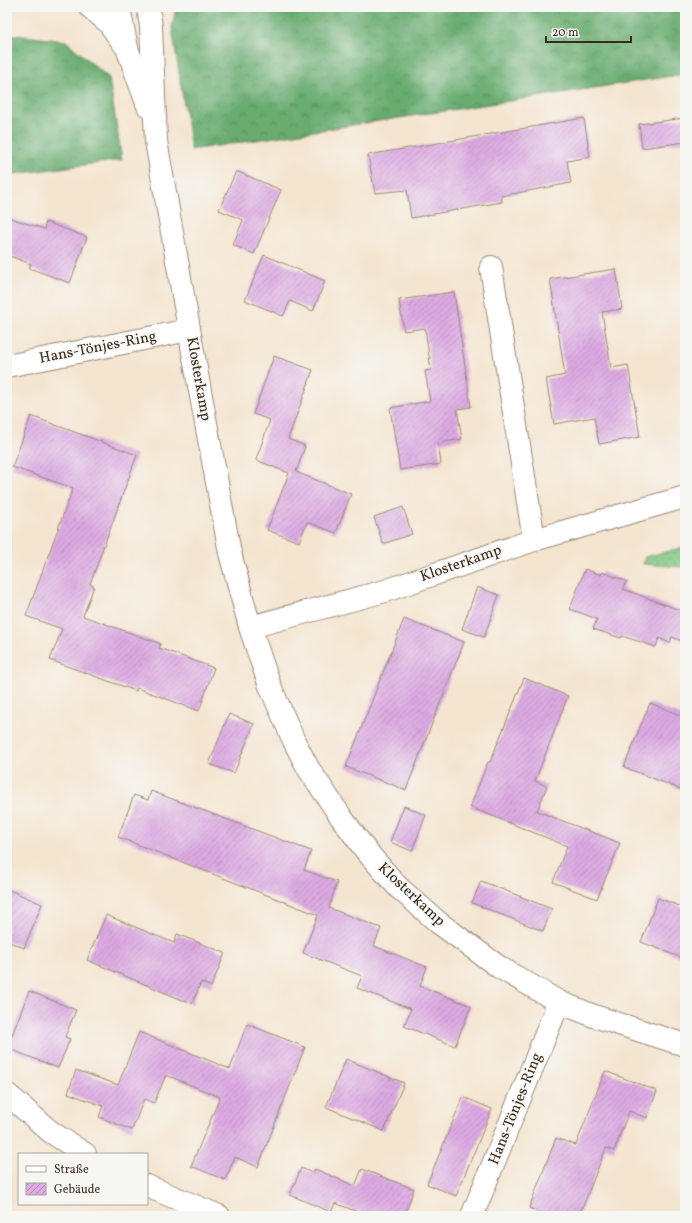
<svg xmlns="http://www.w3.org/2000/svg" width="692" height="1223" font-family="Vollkorn,serif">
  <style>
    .grass { fill: url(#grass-dots); stroke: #5e7850 }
    .forest { fill: url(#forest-crowns); stroke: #526b47 }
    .building { fill: url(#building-hatch) }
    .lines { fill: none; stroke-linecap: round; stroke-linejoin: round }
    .minor-casing { stroke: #988877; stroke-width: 24 }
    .minor { stroke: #fff; stroke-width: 22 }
    .labels { text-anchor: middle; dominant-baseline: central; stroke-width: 3; stroke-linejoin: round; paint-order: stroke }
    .street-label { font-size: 15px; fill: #3b2a1e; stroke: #f6f6f2 }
  </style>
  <defs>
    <pattern id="grass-dots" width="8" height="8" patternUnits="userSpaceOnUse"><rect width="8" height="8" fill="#80c782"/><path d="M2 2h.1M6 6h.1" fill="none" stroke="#6aa26a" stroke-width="1.8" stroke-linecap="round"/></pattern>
    <pattern id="forest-crowns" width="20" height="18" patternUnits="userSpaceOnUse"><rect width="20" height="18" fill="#68ac70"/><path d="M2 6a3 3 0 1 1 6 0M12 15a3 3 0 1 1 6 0" fill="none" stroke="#578c5b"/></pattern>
    <pattern id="building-hatch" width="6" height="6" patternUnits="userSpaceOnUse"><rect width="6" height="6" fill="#ddaae3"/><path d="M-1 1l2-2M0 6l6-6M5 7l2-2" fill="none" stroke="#b48bb7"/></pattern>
  </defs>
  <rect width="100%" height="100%" fill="#f6f6f2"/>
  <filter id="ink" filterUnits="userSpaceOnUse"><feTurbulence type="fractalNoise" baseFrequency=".025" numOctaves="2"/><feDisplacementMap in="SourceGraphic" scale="8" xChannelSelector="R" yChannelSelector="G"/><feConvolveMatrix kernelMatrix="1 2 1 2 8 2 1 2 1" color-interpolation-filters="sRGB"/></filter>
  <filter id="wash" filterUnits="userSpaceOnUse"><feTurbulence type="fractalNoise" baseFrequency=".012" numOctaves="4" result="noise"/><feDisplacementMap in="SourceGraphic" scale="16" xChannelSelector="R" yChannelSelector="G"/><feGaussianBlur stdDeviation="0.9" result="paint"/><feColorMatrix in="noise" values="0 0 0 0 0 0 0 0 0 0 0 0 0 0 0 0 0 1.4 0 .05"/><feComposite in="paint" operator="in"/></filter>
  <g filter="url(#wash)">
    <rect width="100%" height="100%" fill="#f4e5d0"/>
    <!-- grass -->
    <polygon class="grass" points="685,547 685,567 643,564 645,557"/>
    <!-- forest -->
    <g class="forest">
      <polygon points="176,7 685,7 685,74 191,150 172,28"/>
      <polygon points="7,34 66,41 109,78 122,160 7,175"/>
    </g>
    <g id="blocks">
      <!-- building -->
      <g class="building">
        <polygon points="584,118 590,157 567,161 571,183 501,196 502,202 411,218 407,190 375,193 368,155"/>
        <polygon points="685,118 685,142 642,148 639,124"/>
        <polygon points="236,171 281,190 254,254 233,245 243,220 219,210"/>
        <polygon points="7,217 44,229 46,222 87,237 70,283 29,268 31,264 7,255"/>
        <polygon points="264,255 325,281 313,311 290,301 283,316 245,300"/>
        <polygon points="616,269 622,309 602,312 611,368 628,365 640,437 599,444 594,417 554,424 546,379 565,375 550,279"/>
        <polygon points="454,292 471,407 457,409 462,439 438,443 441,464 400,470 390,408 430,401 425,371 431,370 425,328 404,331 399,300"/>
        <polygon points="274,356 313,370 288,439 305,446 296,472 351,494 336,533 307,522 299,542 267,530 289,473 256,460 270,420 253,414"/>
        <polygon points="31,416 137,455 90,584 94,586 83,616 161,644 159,648 214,668 199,711 137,688 136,691 50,660 62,629 26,616 73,488 12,467"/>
        <polygon points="403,507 412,534 383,544 374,517"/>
        <polygon points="585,569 601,575 602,572 626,581 623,589 685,612 685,642 672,637 670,643 659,638 656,647 622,636 621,638 593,629 597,619 570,609"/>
        <polygon points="477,587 499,595 484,637 462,629"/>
        <polygon points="404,619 464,642 406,790 346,767"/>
        <polygon points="524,678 568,696 535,781 547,786 537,811 620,843 597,899 553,882 567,846 470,807 488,762 490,762"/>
        <polygon points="650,703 685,717 685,791 624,767"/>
        <polygon points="229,714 254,724 234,773 209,764"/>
        <polygon points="151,791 311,851 304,870 337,882 329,908 381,928 374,946 427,967 420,986 471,1006 455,1046 404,1026 411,1009 357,988 362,976 303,953 318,915 118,837 134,795 148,800"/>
        <polygon points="404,806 426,815 412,851 390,842"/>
        <polygon points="481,881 552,909 543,931 472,903"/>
        <polygon points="7,889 42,904 24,948 7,941"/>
        <polygon points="658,898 685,908 685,959 641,942"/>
        <polygon points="106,915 174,943 177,934 225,953 211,987 201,982 192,1004 87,960"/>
        <polygon points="29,991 76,1010 65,1037 70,1039 58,1068 7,1048"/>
        <polygon points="247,1024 305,1047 258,1167 235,1157 225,1180 191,1166 220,1097 166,1075 154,1103 144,1099 132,1130 99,1117 103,1106 68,1093 76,1070 118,1085 139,1032 230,1069"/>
        <polygon points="346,1059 404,1083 384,1131 326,1107"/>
        <polygon points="605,1071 657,1091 647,1118 629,1111 614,1151 606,1148 579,1216 548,1216 529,1208 556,1138 576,1145"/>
        <polygon points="463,1097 492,1109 456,1196 427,1184"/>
        <polygon points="301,1168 313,1173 315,1169 355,1186 362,1169 414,1189 404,1216 368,1216 335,1203 331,1212 290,1195"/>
      </g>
    </g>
  </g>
  <g filter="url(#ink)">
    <use href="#blocks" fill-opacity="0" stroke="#988877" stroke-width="1"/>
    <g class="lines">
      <defs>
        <g id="minor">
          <polyline points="90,7 108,22 124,44"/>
          <polyline points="119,7 127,48 148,106"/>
          <polyline points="148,7 151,27 156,141 198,380 230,553 250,627 260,657 270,686 294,741 308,768 341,817 367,852 399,888 439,923 499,967 559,1002 594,1016 685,1045"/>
          <polyline points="491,267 534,540"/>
          <polyline points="7,366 189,330"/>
          <polyline points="250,627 385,591 534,540 685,497"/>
          <polyline points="7,1094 51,1132 85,1154"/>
          <polyline points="147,1186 219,1216"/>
          <polyline points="472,1216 559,1002"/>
        </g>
      </defs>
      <!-- minor casing -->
      <use href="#minor" class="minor-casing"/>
      <!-- minor -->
      <use href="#minor" class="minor"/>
    </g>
  </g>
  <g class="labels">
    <!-- street labels -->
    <g class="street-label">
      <text transform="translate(98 348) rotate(-11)">Hans-Tönjes-Ring</text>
      <text transform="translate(198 379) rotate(80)">Klosterkamp</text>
      <text transform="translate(461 564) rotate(-19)">Klosterkamp</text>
      <text transform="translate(411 895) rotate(43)">Klosterkamp</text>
      <text transform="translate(516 1109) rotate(-68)">Hans-Tönjes-Ring</text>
    </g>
  </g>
  <!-- margin -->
  <rect width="692" height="1223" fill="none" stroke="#f6f6f2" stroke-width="24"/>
  <!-- legend -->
  <rect x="18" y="1153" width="130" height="52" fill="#f6f6f2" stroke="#aba49d"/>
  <rect x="26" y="1166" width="20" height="6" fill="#ffffff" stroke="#aba49d"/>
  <text x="54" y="1173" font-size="12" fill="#3b2a1e">Straße</text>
  <rect x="26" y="1183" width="20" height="12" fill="url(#building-hatch)" stroke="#aba49d"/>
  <text x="54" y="1193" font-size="12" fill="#3b2a1e">Gebäude</text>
  <!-- scale -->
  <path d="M546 36v6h85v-6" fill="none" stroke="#3b2a1e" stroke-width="2"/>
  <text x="552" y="36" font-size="12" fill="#3b2a1e" stroke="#f6f6f2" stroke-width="3" paint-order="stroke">20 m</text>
</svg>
